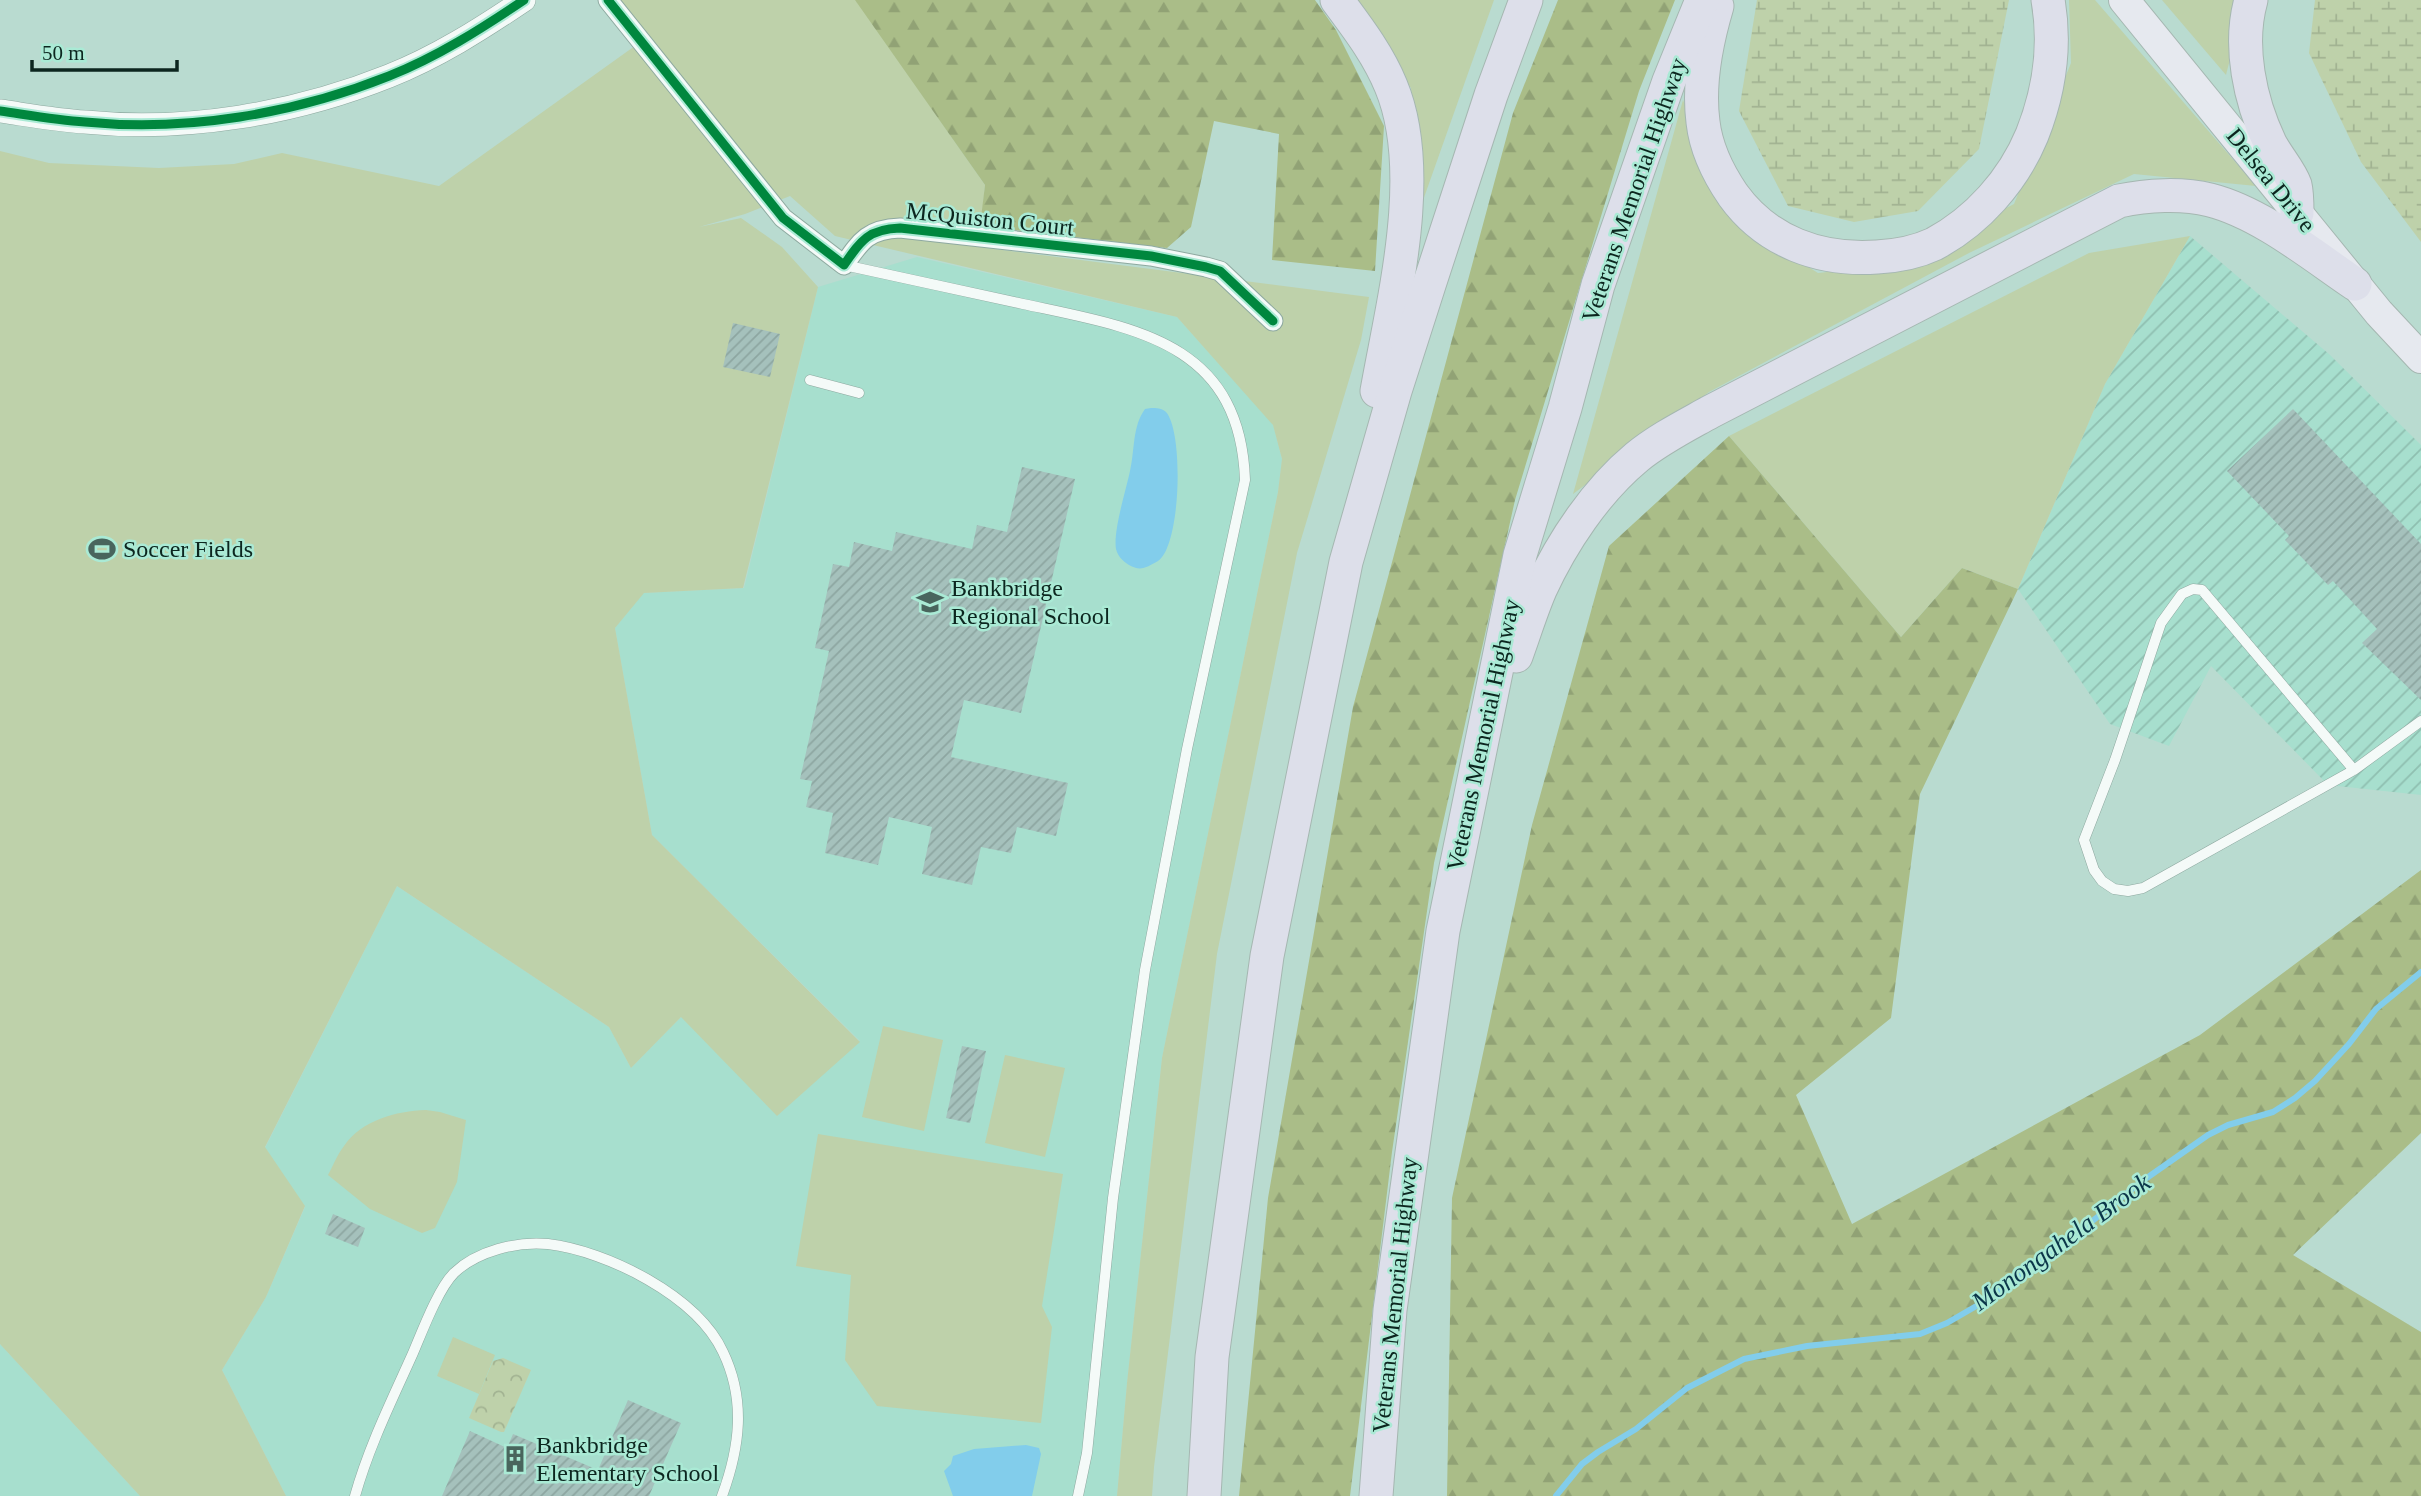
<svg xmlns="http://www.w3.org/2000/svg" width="2421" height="1496" font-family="Georgia,serif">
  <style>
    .built { fill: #a7dfce }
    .industrial { fill: url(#industrial-furrows) }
    .grass { fill: #bed1aa }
    .forest { fill: url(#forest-firs) }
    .wetland { fill: url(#wetland-marsh) }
    .park { fill: url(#park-crowns) }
    .water { fill: #82cdeb }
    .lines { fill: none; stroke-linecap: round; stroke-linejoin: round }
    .stream { stroke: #82cdeb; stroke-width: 6 }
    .building { fill: url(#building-hatch) }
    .service-casing { stroke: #8ea9a0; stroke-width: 11 }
    .minor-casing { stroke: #8ea9a0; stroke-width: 21 }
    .tertiary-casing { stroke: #8ea9a0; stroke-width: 24 }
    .primary-casing { stroke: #a5b7b1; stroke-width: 32 }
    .motorway-casing { stroke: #a5b7b1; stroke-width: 35 }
    .service { stroke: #f4faf8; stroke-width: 10 }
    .minor { stroke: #f4faf8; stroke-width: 19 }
    .tertiary { stroke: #f4faf8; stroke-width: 23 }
    .primary { stroke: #e6e9ef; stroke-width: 30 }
    .motorway { stroke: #dddfea; stroke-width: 33 }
    .cycleway-casing { stroke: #aaead5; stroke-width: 13 }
    .cycleway { stroke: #00873e; stroke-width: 9 }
    .labels { text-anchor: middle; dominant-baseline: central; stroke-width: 5; stroke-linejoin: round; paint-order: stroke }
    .street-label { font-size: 24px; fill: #0c261f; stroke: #aaead5 }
    .poi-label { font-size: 24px; fill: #0c261f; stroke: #aaead5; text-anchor: start }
    .water-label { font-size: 26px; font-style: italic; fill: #0b3649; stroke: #aaead5 }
  </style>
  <defs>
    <pattern id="industrial-furrows" width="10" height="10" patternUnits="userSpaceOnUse" patternTransform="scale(1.75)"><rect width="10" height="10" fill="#a7dfce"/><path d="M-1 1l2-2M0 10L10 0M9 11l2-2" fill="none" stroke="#8fbfb0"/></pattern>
    <pattern id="forest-firs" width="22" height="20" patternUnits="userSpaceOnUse" patternTransform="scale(1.75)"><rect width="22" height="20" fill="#aabd88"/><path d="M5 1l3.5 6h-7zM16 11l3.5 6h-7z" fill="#91a275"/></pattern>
    <pattern id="wetland-marsh" width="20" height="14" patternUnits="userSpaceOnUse" patternTransform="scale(1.75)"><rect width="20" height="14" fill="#bed1aa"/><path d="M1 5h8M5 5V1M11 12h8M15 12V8" fill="none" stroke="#a2b392"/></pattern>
    <pattern id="park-crowns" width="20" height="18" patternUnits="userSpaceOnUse" patternTransform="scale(1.75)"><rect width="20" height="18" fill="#bed1aa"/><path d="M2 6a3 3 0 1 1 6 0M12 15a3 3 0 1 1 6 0" fill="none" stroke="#a2b392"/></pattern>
    <pattern id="building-hatch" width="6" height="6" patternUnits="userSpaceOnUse" patternTransform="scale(1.75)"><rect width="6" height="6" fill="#a5c1bc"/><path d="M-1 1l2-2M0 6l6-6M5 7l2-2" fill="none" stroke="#8da6a1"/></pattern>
  </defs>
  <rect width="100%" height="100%" fill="#b9dbd0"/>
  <!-- built -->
  <g class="built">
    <polygon points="917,257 1177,317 1273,424 1282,459 1278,492 1162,1058 1127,1383 1117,1496 286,1496 222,1370 266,1297 305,1207 265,1148 397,886 609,1027 631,1068 681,1017 860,1041 652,835 615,628 643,593 744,588 818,287"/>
    <polygon points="0,1344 140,1496 0,1496"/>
  </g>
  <!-- industrial -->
  <polygon class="industrial" points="2190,236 2329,354 2421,445 2421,795 2328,785 2211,666 2169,746 2110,724 2018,589 2105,384"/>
  <!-- grass -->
  <g class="grass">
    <polygon points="603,0 856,0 985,185 979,247 1369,297 1361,340 1297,553 1217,954 1154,1467 1152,1496 1117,1496 1127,1383 1162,1058 1278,492 1282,459 1273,425 1177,317 835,236 790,196 745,214 699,227 741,218 782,247 818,287 743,588 644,593 615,628 652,835 860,1042 777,1116 681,1017 631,1068 609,1027 397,886 265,1147 305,1206 266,1297 222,1370 286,1496 140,1496 0,1344 0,151 49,163 159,168 234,164 282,153 439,186 639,43"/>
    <polygon points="1348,0 1494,0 1421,206 1411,88"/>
    <polygon points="2069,0 2095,0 2256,186 2134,174 1969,253 1709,392 1573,494 1683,100 1731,218 1818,273 1895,265 2014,204 2071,63"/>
    <polygon points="2162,0 2245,0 2226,75"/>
    <polygon points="2190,236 2105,384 2018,589 1962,568 1901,637 1729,436 2089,253"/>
    <polygon points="883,1026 943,1040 924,1131 862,1117"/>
    <polygon points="1005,1055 1065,1068 1045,1157 985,1143"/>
    <path d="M426 1110 440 1112 466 1120 457 1182 435 1228 422 1233 370 1209 328 1175C333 1166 337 1155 344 1146 362 1120 396 1111 426 1110Z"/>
    <polygon points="818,1134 1063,1174 1042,1306 1052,1327 1041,1423 877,1406 845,1360 851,1275 796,1266"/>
    <polygon points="453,1337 495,1355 479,1394 437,1376"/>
  </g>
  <!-- forest -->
  <g class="forest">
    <polygon points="855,0 1315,0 1336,30 1384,126 1375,271 1272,260 1279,134 1214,121 1191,227 1167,248 980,226 985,185"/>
    <polygon points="1558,0 1675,0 1639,91 1515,500 1434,863 1392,1152 1350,1496 1239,1496 1268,1198 1353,707 1513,113"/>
    <polygon points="1729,436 1901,637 1962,568 2018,589 1920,794 1891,1018 1796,1095 1852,1224 2200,1035 2421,870 2421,1133 2293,1255 2421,1332 2421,1496 1447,1496 1452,1198 1532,825 1609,546"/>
  </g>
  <!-- wetland -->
  <g class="wetland">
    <polygon points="1757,0 2009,0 1979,149 1918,211 1854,222 1788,206 1739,111"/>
    <polygon points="2315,0 2421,0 2421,242 2361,162 2309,53"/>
  </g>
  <!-- park -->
  <polygon class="park" points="503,1358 531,1370 504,1432 501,1432 469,1418 493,1361"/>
  <!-- water -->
  <g class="water">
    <path d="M1151 408C1156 408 1162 408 1166 412 1184 432 1181 546 1158 561 1147 567 1141 572 1129 565 1123 561 1118 557 1116 549 1113 531 1126 490 1130 471 1135 450 1132 427 1145 409Z"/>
    <polygon points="1026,1445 1039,1448 1041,1454 1032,1496 953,1496 944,1471 951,1464 953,1456 974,1449"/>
  </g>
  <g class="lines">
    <!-- stream -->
    <polyline class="stream" points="1556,1496 1582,1464 1598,1452 1636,1429 1687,1388 1744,1359 1807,1346 1920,1334 1947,1323 1985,1301 2050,1255 2141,1182 2208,1135 2228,1125 2273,1112 2295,1098 2315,1081 2349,1044 2376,1009 2421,972"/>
  </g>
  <!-- building -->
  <g class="building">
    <polygon points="733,323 780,334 770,377 723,367"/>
    <polygon points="2293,409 2421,544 2421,700 2362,643 2377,629 2333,581 2328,585 2285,540 2289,536 2227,471"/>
    <polygon points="1022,467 1075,479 1021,713 964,700 951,757 1068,783 1056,836 1017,827 1011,853 981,847 972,885 922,874 932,827 889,817 878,865 825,853 833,813 806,807 812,781 800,779 829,651 815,648 833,564 849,567 854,542 892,551 896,532 972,549 977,525 1007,532"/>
    <polygon points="962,1046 986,1051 970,1123 946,1118"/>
    <polygon points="333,1214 365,1228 358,1247 325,1234"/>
    <polygon points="628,1400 681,1423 649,1496 442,1496 470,1431 507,1448 513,1434 598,1470"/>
  </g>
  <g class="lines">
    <defs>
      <g id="service">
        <path d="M844 265C904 278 963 291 1023 304 1134 328 1240 341 1245 480L1187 749 1145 970 1113 1198 1087 1453 1078 1496"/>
        <polyline points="810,380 859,393"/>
        <polyline points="2354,770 2202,590 2193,589 2182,594 2161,623 2115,760 2084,840 2094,870 2102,881 2114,889 2128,891 2143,888 2354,770 2421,721"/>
        <path d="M355 1496C369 1446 392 1400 413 1353 422 1332 438 1289 454 1273 477 1251 517 1241 548 1244 607 1251 697 1296 723 1352 746 1400 740 1447 722 1496"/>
      </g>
      <path id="minor" d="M608 0 783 218 844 265C861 240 869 229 900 228L1151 256 1206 267 1220 271 1273 321"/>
      <path id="tertiary" d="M0 111C28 115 56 120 85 122 187 132 294 114 389 76 437 57 481 29 524 0"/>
      <polyline id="primary" points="2124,0 2379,313 2421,358"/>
      <g id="motorway">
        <path d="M1337 0C1357 27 1378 54 1391 86 1427 172 1393 301 1377 391"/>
        <path d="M2251 0C2238 46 2250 101 2270 143 2277 157 2290 171 2295 185 2297 193 2297 204 2297 213"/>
        <path d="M1717 6C1706 43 1698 84 1703 122 1706 149 1718 173 1733 195 1767 242 1820 261 1877 257 1896 256 1917 252 1934 244 1977 221 2013 181 2032 135 2049 92 2056 46 2048 0"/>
        <path d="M1516 656C1524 634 1531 611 1540 590 1562 542 1596 491 1637 457 1659 439 1685 426 1710 412L2119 201C2147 195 2182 193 2210 200 2261 213 2312 255 2355 284"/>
        <polyline points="1204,1496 1212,1357 1267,956 1346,562 1395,391 1429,285 1491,95 1526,0"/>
        <polyline points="1376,1496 1390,1310 1443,931 1520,555 1565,408 1598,285 1669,81 1702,0"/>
      </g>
    </defs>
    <!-- service casing -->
    <use href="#service" class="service-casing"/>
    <!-- minor casing -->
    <use href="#minor" class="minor-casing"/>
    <!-- tertiary casing -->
    <use href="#tertiary" class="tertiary-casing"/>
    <!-- primary casing -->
    <use href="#primary" class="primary-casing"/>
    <!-- motorway casing -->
    <use href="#motorway" class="motorway-casing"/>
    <!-- service -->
    <use href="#service" class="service"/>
    <!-- minor -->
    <use href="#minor" class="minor"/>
    <!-- tertiary -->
    <use href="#tertiary" class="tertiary"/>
    <!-- primary -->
    <use href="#primary" class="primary"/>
    <!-- motorway -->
    <use href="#motorway" class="motorway"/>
    <defs>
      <g id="cycleway">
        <path d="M608 0 783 218 844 265C861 240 869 229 900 228L1151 256 1206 267 1220 271 1273 321"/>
        <path d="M0 111C28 115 56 120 85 122 187 132 294 114 389 76 437 57 481 29 524 0"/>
      </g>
    </defs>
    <!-- cycleway casing -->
    <use href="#cycleway" class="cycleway-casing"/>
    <!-- cycleway -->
    <use href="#cycleway" class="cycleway"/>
  </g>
  <!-- icons -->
  <defs>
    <symbol id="stadium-bare" viewBox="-9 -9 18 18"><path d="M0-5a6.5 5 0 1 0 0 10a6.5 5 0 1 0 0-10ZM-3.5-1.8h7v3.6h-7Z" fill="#49655d" stroke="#aaead5" stroke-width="2.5" paint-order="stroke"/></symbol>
    <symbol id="school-bare" viewBox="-9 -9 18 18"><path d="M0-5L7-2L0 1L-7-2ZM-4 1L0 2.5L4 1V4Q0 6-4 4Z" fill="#49655d" stroke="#aaead5" stroke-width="2.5" paint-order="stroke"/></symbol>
    <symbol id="building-bare" viewBox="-9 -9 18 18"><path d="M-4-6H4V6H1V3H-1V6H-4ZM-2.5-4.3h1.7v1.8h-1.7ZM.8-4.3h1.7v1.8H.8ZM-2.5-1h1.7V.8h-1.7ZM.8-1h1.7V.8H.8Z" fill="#49655d" stroke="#aaead5" stroke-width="2.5" paint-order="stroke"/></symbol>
  </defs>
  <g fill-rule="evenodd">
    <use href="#stadium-bare" x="83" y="530" width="38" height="38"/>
    <use href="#school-bare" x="911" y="583" width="38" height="38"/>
    <use href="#building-bare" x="496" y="1440" width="38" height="38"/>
  </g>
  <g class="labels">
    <!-- street labels -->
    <g class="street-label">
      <text transform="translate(2271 180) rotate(51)">Delsea Drive</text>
      <text transform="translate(1634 190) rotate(-71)">Veterans Memorial Highway</text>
      <text transform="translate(990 219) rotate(6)">McQuiston Court</text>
      <text transform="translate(1483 735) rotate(-78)">Veterans Memorial Highway</text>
      <text transform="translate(1395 1295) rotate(-84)">Veterans Memorial Highway</text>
    </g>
    <!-- poi labels -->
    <g class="poi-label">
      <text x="123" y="549">Soccer Fields</text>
      <text x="951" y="588">Bankbridge<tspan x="951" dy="28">Regional School</tspan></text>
      <text x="536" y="1445">Bankbridge<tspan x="536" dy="28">Elementary School</tspan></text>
    </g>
    <!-- water labels -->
    <g class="water-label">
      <text transform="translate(2061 1242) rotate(-36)">Monongahela Brook</text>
    </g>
  </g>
  <!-- scale -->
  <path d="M32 60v10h145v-10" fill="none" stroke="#0c261f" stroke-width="3.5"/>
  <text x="42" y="60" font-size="21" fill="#0c261f" stroke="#aaead5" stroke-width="5" paint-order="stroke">50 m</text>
</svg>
